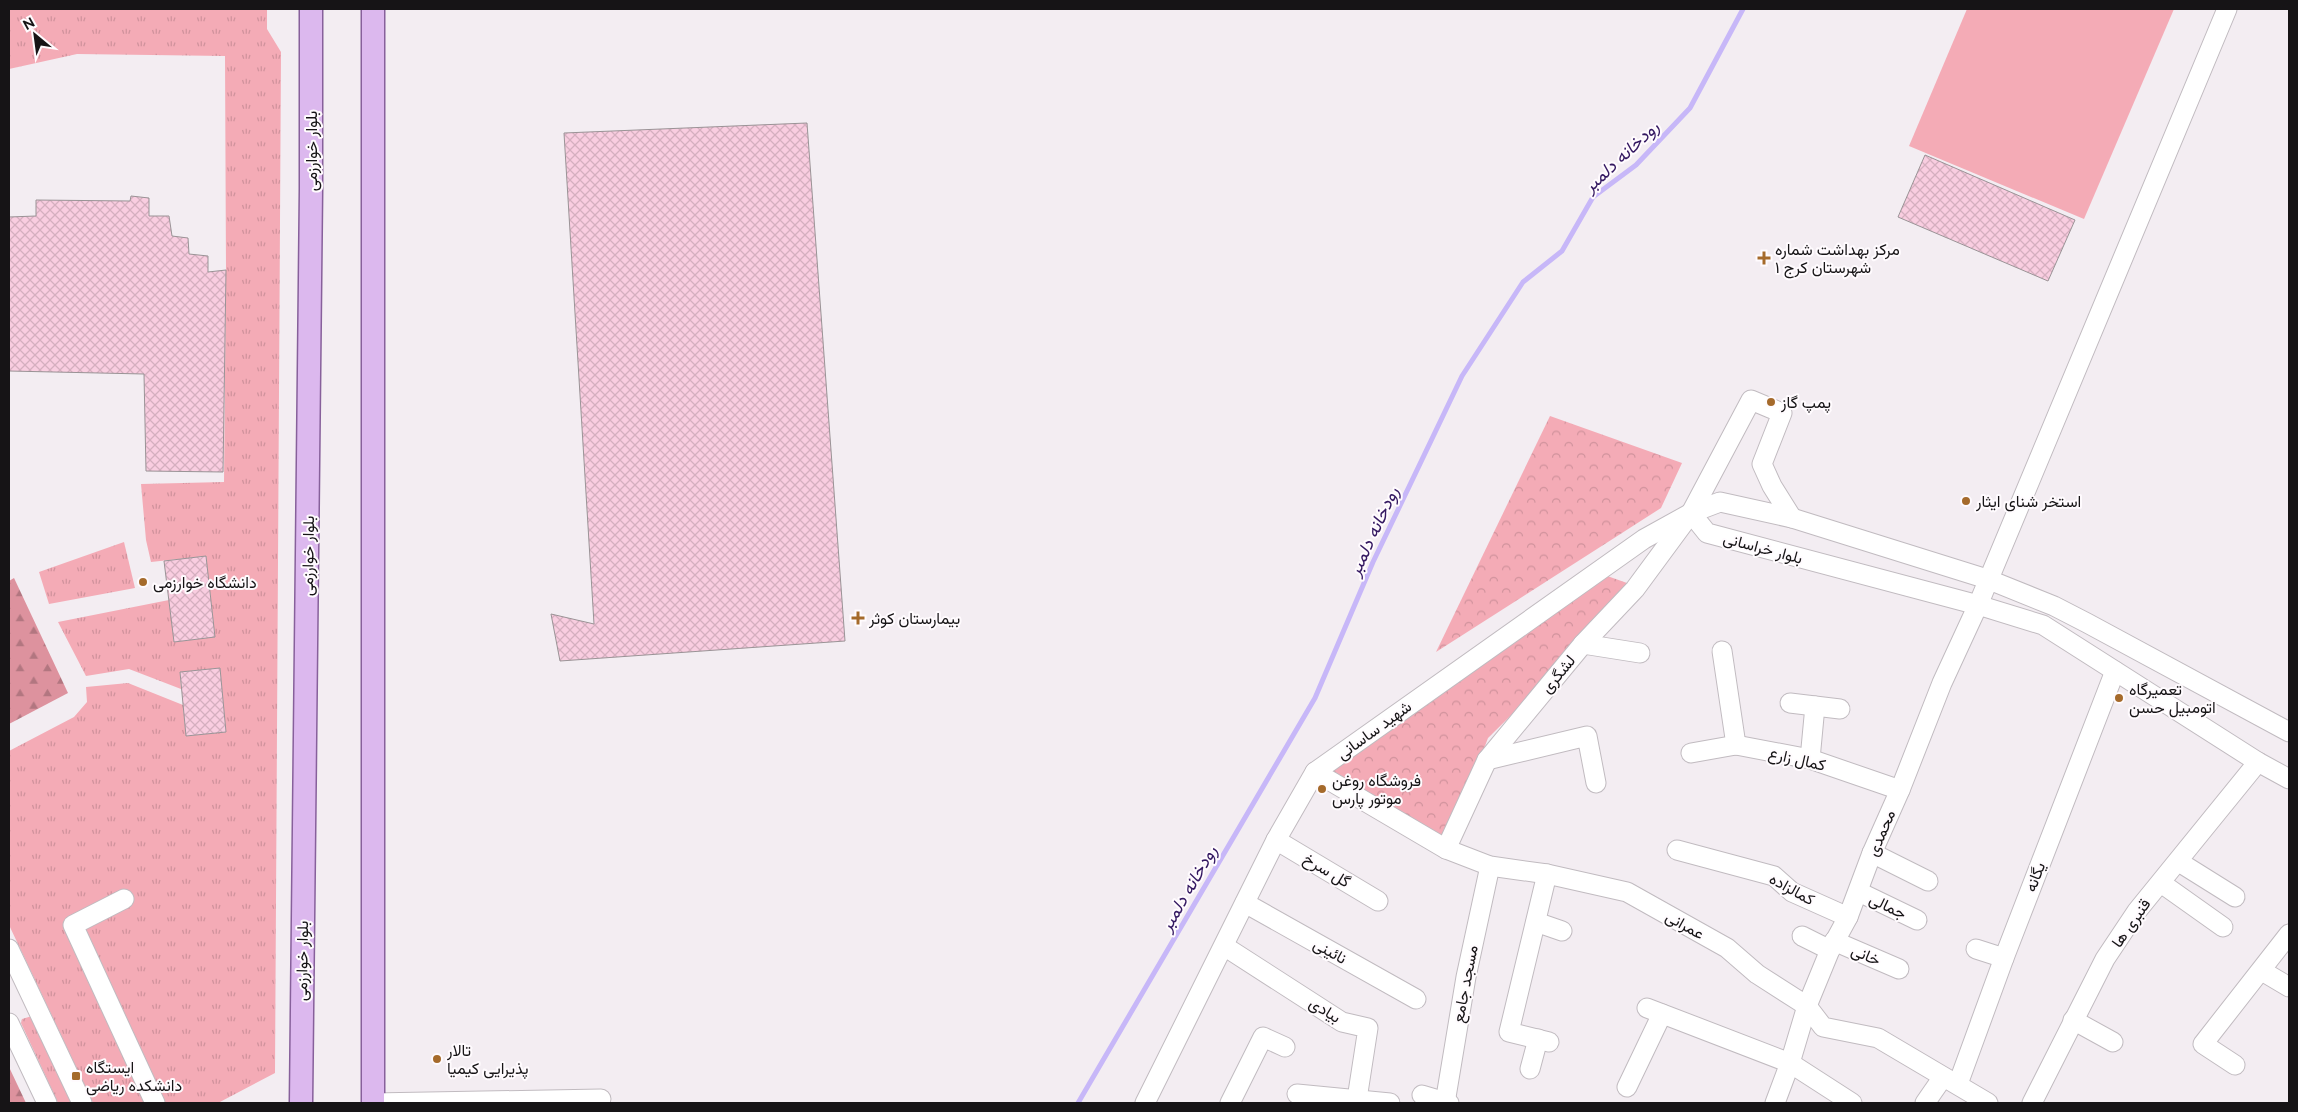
<svg xmlns="http://www.w3.org/2000/svg" width="2298" height="1112" font-family="Raleway,Vazirmatn,sans-serif">
  <style>
    .grass { fill: url(#grass-tufts) }
    .forest { fill: url(#forest-firs) }
    .park { fill: url(#park-crowns) }
    .garden { fill: #f4abb6 }
    .lines { fill: none; stroke-linecap: round; stroke-linejoin: round }
    .stream { stroke: #c7b7f8; stroke-width: 5 }
    .building { fill: url(#building-cross-hatch); stroke: #9a9396 }
    .minor-casing { stroke: #c1bbc0; stroke-width: 21 }
    .major-casing { stroke: #87609b; stroke-width: 25 }
    .minor { stroke: #fff; stroke-width: 19 }
    .major { stroke: #dcb8ee; stroke-width: 22 }
    .poi-dot { fill: #a56a2b; stroke: #fffbfe; stroke-width: 2 }
    .labels { text-anchor: middle; dominant-baseline: central; stroke-width: 4; stroke-linejoin: round; paint-order: stroke }
    .street-label { font-size: 16px; fill: #161416; stroke: #fffbfe }
    .poi-label { font-size: 16px; fill: #161416; stroke: #fffbfe; text-anchor: start }
    .water-label { font-size: 18px; font-style: italic; fill: #341861; stroke: #fffbfe }
  </style>
  <defs>
    <pattern id="grass-tufts" width="24" height="20" patternUnits="userSpaceOnUse" patternTransform="scale(1.25)"><rect width="24" height="20" fill="#f4abb6"/><path d="M3 7l-1-3M5 7V3M7 7l1-3M15 17l-1-3M17 17v-4M19 17l1-3" fill="none" stroke="#d0929c"/></pattern>
    <pattern id="forest-firs" width="22" height="20" patternUnits="userSpaceOnUse" patternTransform="scale(1.25)"><rect width="22" height="20" fill="#dd929e"/><path d="M5 1l3.5 6h-7zM16 11l3.5 6h-7z" fill="#b27680"/></pattern>
    <pattern id="park-crowns" width="20" height="18" patternUnits="userSpaceOnUse" patternTransform="scale(1.25)"><rect width="20" height="18" fill="#f4abb6"/><path d="M2 6a3 3 0 1 1 6 0M12 15a3 3 0 1 1 6 0" fill="none" stroke="#d0929c"/></pattern>
    <pattern id="building-cross-hatch" width="8" height="8" patternUnits="userSpaceOnUse" patternTransform="scale(1.25)"><rect width="8" height="8" fill="#f9cde0"/><path d="M0 0l8 8M0 8l8-8" fill="none" stroke="#d5afbf"/></pattern>
  </defs>
  <rect width="100%" height="100%" fill="#f3edf2"/>
  <!-- grass -->
  <g class="grass">
    <polygon points="9,9 267,9 267,29 281,52 275,1073 218,1103 93,1103 9,925 9,751 74,717 87,702 86,687 128,683 183,705 186,736 226,732 220,668 180,672 181,689 129,669 86,676 58,622 169,600 174,642 215,637 206,556 151,562 146,540 141,484 224,482 226,270 225,56 77,54 9,69"/>
    <polygon points="124,542 135,588 49,604 39,572"/>
    <polygon points="32,1016 72,1103 58,1103 21,1023 22,1019"/>
  </g>
  <!-- forest -->
  <g class="forest">
    <polygon points="14,578 68,693 9,724 9,581"/>
    <polygon points="9,1067 26,1103 9,1103"/>
  </g>
  <!-- park -->
  <g class="park">
    <polygon points="1550,416 1682,463 1661,508 1436,652"/>
    <polygon points="1596,572 1627,583 1635,589 1583,644 1488,738 1446,849 1315,772"/>
  </g>
  <!-- garden -->
  <polygon class="garden" points="1967,9 2174,9 2084,219 1909,146"/>
  <g class="lines">
    <!-- stream -->
    <polyline class="stream" points="1078,1103 1315,698 1373,562 1462,376 1523,282 1562,251 1593,197 1636,165 1690,108 1743,9"/>
  </g>
  <!-- building -->
  <g class="building">
    <polygon points="807,123 845,641 560,661 551,614 594,624 564,133"/>
    <polygon points="1925,155 2075,220 2048,281 1898,217"/>
    <polygon points="131,196 149,198 149,216 169,216 172,236 188,238 189,254 208,256 208,272 226,270 223,472 146,471 144,374 9,371 9,217 36,216 36,200 130,201"/>
    <polygon points="206,556 215,637 174,642 164,561"/>
    <polygon points="220,668 226,732 186,736 180,672"/>
  </g>
  <g class="lines">
    <defs>
      <g id="minor">
        <polyline points="1691,513 1707,533 1978,605 2043,625 2258,762 2289,779"/>
        <polyline points="1583,644 1640,653"/>
        <polyline points="1722,651 1736,745"/>
        <polyline points="1790,703 1840,709"/>
        <polyline points="1691,753 1736,745 1810,759 1900,790"/>
        <polyline points="1810,759 1815,706"/>
        <polyline points="1487,760 1587,736 1596,783"/>
        <polyline points="1315,772 1446,849 1490,866 1547,874 1627,892 1727,948 1757,974 1807,1006 1823,1027 1878,1038 1988,1103"/>
        <polyline points="1276,840 1378,901"/>
        <polyline points="1446,849 1487,760 1583,644 1635,589 1691,513 1751,400 1782,413 1762,464 1772,486 1792,518"/>
        <polyline points="1677,850 1774,876 1792,892 1848,917"/>
        <polyline points="1872,853 1928,881"/>
        <polyline points="2179,862 2235,897"/>
        <polyline points="1547,874 1509,1032 1549,1042"/>
        <polyline points="2161,883 2223,927"/>
        <polyline points="1859,892 1917,920"/>
        <polyline points="124,899 73,925 155,1103"/>
        <polyline points="1245,903 1416,999"/>
        <polyline points="1536,922 1562,931"/>
        <polyline points="1802,936 1830,950"/>
        <polyline points="1834,941 1899,969"/>
        <polyline points="1224,946 1342,1022 1368,1028 1357,1099"/>
        <polyline points="9,949 82,1103"/>
        <polyline points="1976,949 2004,958"/>
        <polyline points="2262,971 2289,987"/>
        <polyline points="1647,1008 1790,1063 1852,1103"/>
        <polyline points="2073,1020 2113,1042"/>
        <polyline points="9,1023 47,1103"/>
        <polyline points="2235,1065 2203,1044 2289,934"/>
        <polyline points="1530,1069 1538,1039"/>
        <polyline points="1958,1084 2004,958 2115,671"/>
        <polyline points="1627,1087 1662,1014"/>
        <polyline points="1297,1094 1390,1103"/>
        <polyline points="1422,1095 1449,1103"/>
        <polyline points="373,1103 601,1099"/>
        <polyline points="1145,1103 1276,840 1315,772 1644,539 1691,513 1720,502 1792,518 1987,579 2054,606 2087,623 2289,732"/>
        <polyline points="1230,1103 1263,1037 1285,1047"/>
        <polyline points="1445,1103 1466,977 1490,866"/>
        <polyline points="1775,1103 1790,1063 1807,1006 1830,950 1848,917 1872,853 1900,790 1942,683 1978,605 2227,9"/>
        <polyline points="1925,1103 1943,1077"/>
        <polyline points="2032,1103 2105,959 2137,911 2258,762"/>
      </g>
      <g id="major">
        <polyline points="301,1103 311,189 311,9"/>
        <polyline points="373,1103 373,9"/>
      </g>
    </defs>
    <!-- minor casing -->
    <use href="#minor" class="minor-casing"/>
    <!-- major casing -->
    <use href="#major" class="major-casing"/>
    <!-- minor -->
    <use href="#minor" class="minor"/>
    <!-- major -->
    <use href="#major" class="major"/>
  </g>
  <!-- markers -->
  <g class="poi-dot">
    <path d="M1761.5 250.5h5v5h5v5h-5v5h-5v-5h-5v-5h5z"/>
    <circle cx="1771" cy="402" r="5"/>
    <circle cx="1966" cy="501" r="5"/>
    <circle cx="143" cy="582" r="5"/>
    <path d="M855.5 610.5h5v5h5v5h-5v5h-5v-5h-5v-5h5z"/>
    <circle cx="2119" cy="698" r="5"/>
    <circle cx="1322" cy="789" r="5"/>
    <circle cx="437" cy="1059" r="5"/>
    <rect x="71" y="1071" width="10" height="10" rx="2.5"/>
  </g>
  <g class="labels">
    <!-- street labels -->
    <g class="street-label">
      <text transform="translate(311 151) rotate(-90)">بلوار خوارزمی</text>
      <text transform="translate(1763 548) rotate(15)">بلوار خراسانی</text>
      <text transform="translate(308 556) rotate(-89)">بلوار خوارزمی</text>
      <text transform="translate(1558 674) rotate(-50)">لشگری</text>
      <text transform="translate(1374 730) rotate(-36)">شهید ساسانی</text>
      <text transform="translate(1797 759) rotate(13)">کمال زارع</text>
      <text transform="translate(1881 833) rotate(-67)">محمدی</text>
      <text transform="translate(1327 870) rotate(31)">گل سرخ</text>
      <text transform="translate(2035 877) rotate(-69)">یگانه</text>
      <text transform="translate(1792 889) rotate(29)">کمالزاده</text>
      <text transform="translate(1888 906) rotate(26)">جمالی</text>
      <text transform="translate(2131 923) rotate(-55)">قنبری ها</text>
      <text transform="translate(1685 925) rotate(29)">عمرانی</text>
      <text transform="translate(1330 951) rotate(29)">نائینی</text>
      <text transform="translate(1866 955) rotate(23)">خانی</text>
      <text transform="translate(302 961) rotate(-89)">بلوار خوارزمی</text>
      <text transform="translate(1465 984) rotate(-79)">مسجد جامع</text>
      <text transform="translate(1325 1010) rotate(31)">بیادی</text>
    </g>
    <!-- poi labels -->
    <g class="poi-label">
      <text x="1775" y="249">مرکز بهداشت شماره<tspan x="1775" dy="18">۱ شهرستان کرج</tspan></text>
      <text x="1781" y="402">پمپ گاز</text>
      <text x="1976" y="501">استخر شنای ایثار</text>
      <text x="153" y="582">دانشگاه خوارزمی</text>
      <text x="869" y="618">بیمارستان کوثر</text>
      <text x="2129" y="689">تعمیرگاه<tspan x="2129" dy="18">اتومبیل حسن</tspan></text>
      <text x="1332" y="780">فروشگاه روغن<tspan x="1332" dy="18">موتور پارس</tspan></text>
      <text x="447" y="1050">تالار<tspan x="447" dy="18">پذیرایی کیمیا</tspan></text>
      <text x="86" y="1067">ایستگاه<tspan x="86" dy="18">دانشکده ریاضی</tspan></text>
    </g>
    <!-- water labels -->
    <g class="water-label">
      <text transform="translate(1621 156) rotate(-43)">رودخانه دلمبر</text>
      <text transform="translate(1373 531) rotate(-65)">رودخانه دلمبر</text>
      <text transform="translate(1188 888) rotate(-60)">رودخانه دلمبر</text>
    </g>
  </g>
  <!-- border -->
  <rect width="2298" height="1112" fill="none" stroke="#161416" stroke-width="20"/>
  <!-- north arrow -->
  <g transform="translate(35 35) rotate(331)" stroke="#fffbfe" stroke-width="4" paint-order="stroke">
  <path d="M0-4L9 19L0 12L-9 19Z" fill="#161416"/>
  <text y="-8" font-size="14" font-weight="bold" text-anchor="middle" fill="#161416">N</text>
  </g>
</svg>
